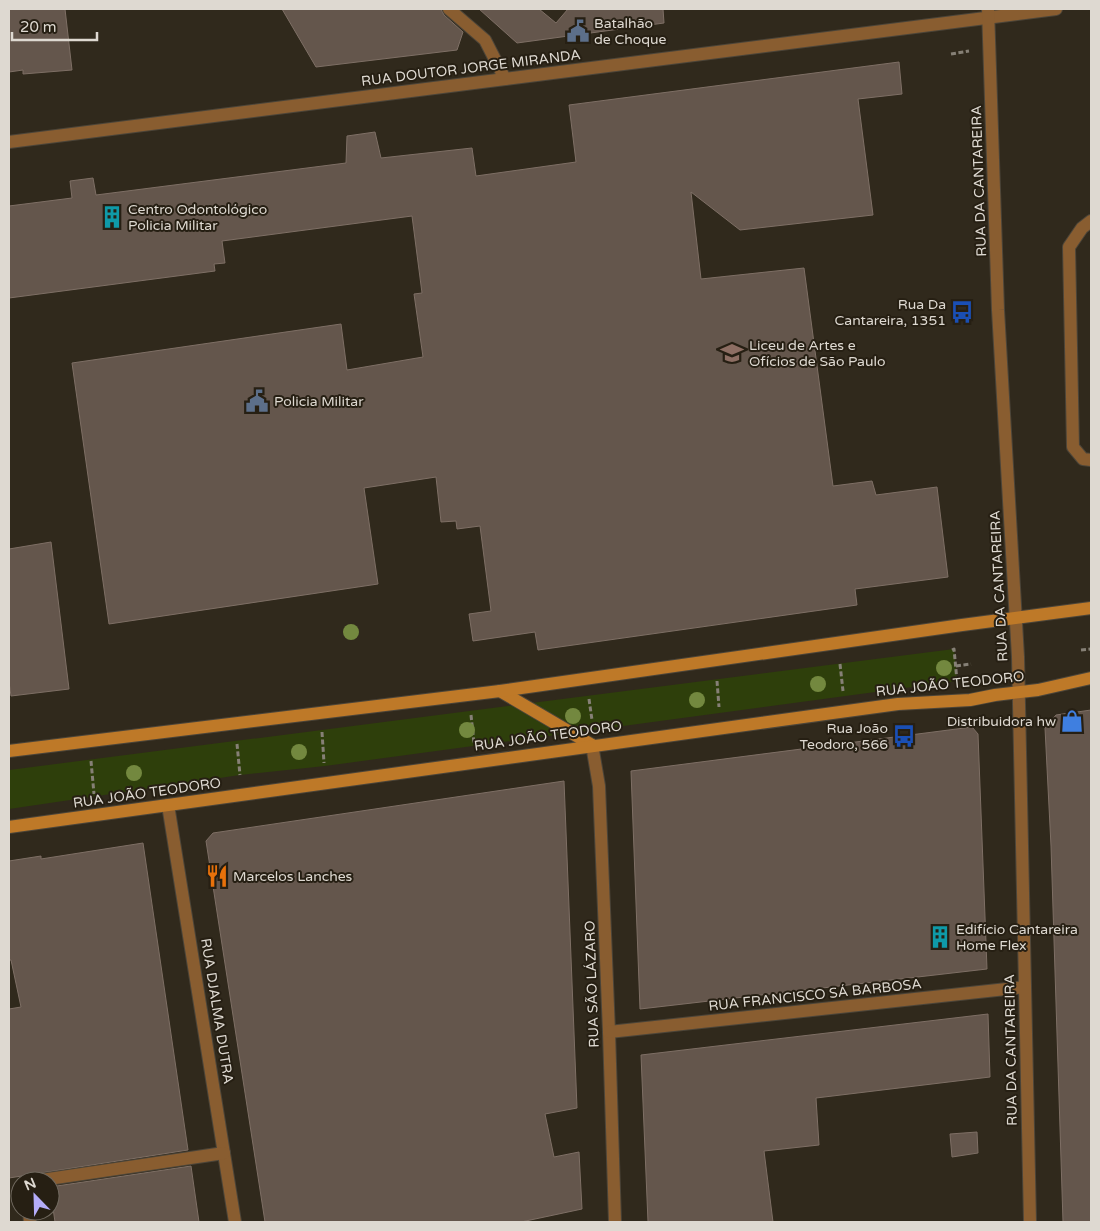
<svg xmlns="http://www.w3.org/2000/svg" width="1100" height="1231" font-family="'Varela Round',sans-serif">
  <style>
    .green { fill: #2e3f0b }
    .building { fill: #64564c; stroke: #7e6f65 }
    .lines { fill: none; stroke-linecap: round; stroke-linejoin: round }
    .service-casing { stroke: #4c4539; stroke-width: 14 }
    .minor-casing { stroke: #4c4539; stroke-width: 14 }
    .tertiary-casing { stroke: #4c4539; stroke-width: 14 }
    .secondary-casing { stroke: #4c4539; stroke-width: 14 }
    .path { stroke: #868076; stroke-width: 3; stroke-dasharray: 5 2.5; stroke-linecap: butt }
    .service { stroke: #895d30; stroke-width: 12 }
    .minor { stroke: #895d30; stroke-width: 12 }
    .tertiary { stroke: #895d30; stroke-width: 12 }
    .secondary { stroke: #be7928; stroke-width: 12 }
    .tree { fill: #73883f }
    .labels { text-anchor: middle; dominant-baseline: central; stroke-width: 4; stroke-linejoin: round; paint-order: stroke }
    .poi-label { font-size: 14px; fill: #ded9d1; stroke: #261f13; text-anchor: start }
    .street-label { font-size: 14px; fill: #ded9d1; stroke: #261f13 }
  </style>
  <rect width="100%" height="100%" fill="#30291c"/>
  <!-- green -->
  <polygon class="green" points="954,649 957,681 325,766 240,775 9,809 9,770"/>
  <!-- building -->
  <g class="building">
    <polygon points="9,9 65,9 72,70 23,74 23,70 9,72"/>
    <polygon points="282,9 441,9 444,15 463,32 457,50 316,67"/>
    <polygon points="479,9 539,9 556,23 568,9 663,9 664,23 517,43"/>
    <polygon points="899,62 902,94 858,99 873,215 740,230 691,192 701,279 804,268 833,486 872,481 876,495 937,487 948,577 855,589 857,605 538,650 535,632 473,641 469,614 491,611 480,526 457,529 456,521 441,522 436,477 364,488 378,584 109,624 72,363 341,324 347,370 423,357 414,294 422,293 412,216 222,241 225,263 214,264 215,271 9,298 9,206 72,198 70,181 93,178 96,195 346,163 347,136 375,132 381,158 472,148 476,176 576,162 569,105"/>
    <polygon points="51,542 69,689 11,696 9,682 9,549"/>
    <polygon points="1091,710 1091,1222 1063,1222 1051,846 1045,728 1056,715"/>
    <polygon points="972,727 978,734 987,969 640,1009 631,771"/>
    <polygon points="564,781 577,1108 545,1114 554,1157 579,1152 582,1209 521,1222 265,1222 206,841 213,833"/>
    <polygon points="143,843 188,1150 9,1178 9,1009 21,1007 11,960 9,960 9,861 41,856 41,859"/>
    <polygon points="988,1014 990,1077 816,1098 819,1145 764,1151 773,1222 648,1222 641,1055"/>
    <polygon points="977,1132 978,1153 952,1157 950,1134"/>
    <polygon points="191,1166 199,1222 55,1222 50,1187"/>
  </g>
  <g class="lines">
    <defs>
      <polyline id="service" points="1091,221 1082,228 1069,247 1073,447 1083,459 1091,460"/>
      <g id="minor">
        <polyline points="449,9 485,40 505,79"/>
        <polyline points="9,142 1056,9"/>
        <polyline points="592,745 599,786 609,1032 615,1222"/>
        <polyline points="168,805 235,1222"/>
        <polyline points="609,1032 1025,987"/>
        <polyline points="35,1181 224,1153"/>
        <polyline points="29,1211 30,1222"/>
      </g>
      <polyline id="tertiary" points="988,9 998,310 1018,657 1030,1222"/>
      <g id="secondary">
        <polyline points="500,691 592,745"/>
        <polyline points="9,751 500,691 962,625 1091,608"/>
        <polyline points="9,827 898,704 970,700 995,695 1038,690 1091,678"/>
      </g>
    </defs>
    <!-- service casing -->
    <use href="#service" class="service-casing"/>
    <!-- minor casing -->
    <use href="#minor" class="minor-casing"/>
    <!-- tertiary casing -->
    <use href="#tertiary" class="tertiary-casing"/>
    <!-- secondary casing -->
    <use href="#secondary" class="secondary-casing"/>
    <!-- path -->
    <g class="path">
      <polyline points="951,54 969,51"/>
      <polyline points="952,650 954,649 957,681"/>
      <polyline points="1081,650 1091,649"/>
      <polyline points="840,664 843,691"/>
      <polyline points="956,666 971,664"/>
      <polyline points="717,681 719,707"/>
      <polyline points="589,699 592,720"/>
      <polyline points="471,715 474,743"/>
      <polyline points="322,732 324,763"/>
      <polyline points="237,744 240,775"/>
      <polyline points="91,761 94,794"/>
    </g>
    <!-- service -->
    <use href="#service" class="service"/>
    <!-- minor -->
    <use href="#minor" class="minor"/>
    <!-- tertiary -->
    <use href="#tertiary" class="tertiary"/>
    <!-- secondary -->
    <use href="#secondary" class="secondary"/>
  </g>
  <!-- trees -->
  <g class="tree">
    <circle cx="351" cy="632" r="8"/>
    <circle cx="944" cy="668" r="8"/>
    <circle cx="818" cy="684" r="8"/>
    <circle cx="697" cy="700" r="8"/>
    <circle cx="573" cy="716" r="8"/>
    <circle cx="467" cy="730" r="8"/>
    <circle cx="299" cy="752" r="8"/>
    <circle cx="134" cy="773" r="8"/>
  </g>
  <!-- icons -->
  <defs>
    <symbol id="civic-bare" viewBox="-9 -9 18 18"><path d="M-.6-6.5H3V-4.5H.6V-3L4-1V1h2V6H-6V1h2V-1L-.6-3ZM-1.2 2.5V6h2.4V2.5Z" fill="#5c6f8a" stroke="#261f13" stroke-width="2.5" paint-order="stroke"/></symbol>
    <symbol id="building-bare" viewBox="-9 -9 18 18"><path d="M-4-6H4V6H1V3H-1V6H-4ZM-2.5-4.3h1.7v1.8h-1.7ZM.8-4.3h1.7v1.8H.8ZM-2.5-1h1.7V.8h-1.7ZM.8-1h1.7V.8H.8Z" fill="#0f9aa8" stroke="#261f13" stroke-width="2.5" paint-order="stroke"/></symbol>
    <symbol id="bus-bare" viewBox="-9 -9 18 18"><path d="M-5-6H5V4H4V6H2V4H-2V6H-4V4H-5ZM-3.5-4V0h7V-4ZM-3.5 1.2v1.5H-2V1.2ZM2 1.2v1.5H3.5V1.2Z" fill="#1a4fb4" stroke="#261f13" stroke-width="2.5" paint-order="stroke"/></symbol>
    <symbol id="university-bare" viewBox="-9 -9 18 18"><path d="M0-5L7-2L0 1L-7-2ZM-4 1L0 2.5L4 1V4Q0 6-4 4Z" fill="#8d6e63" stroke="#261f13" stroke-width="2.5" paint-order="stroke"/></symbol>
    <symbol id="shop-bare" viewBox="-9 -9 18 18"><path d="M-5-2.5h2.3a2.7 3.5 0 0 1 5.4 0H5L5.5 6h-11ZM-1.5-2.5h3a1.5 2.3 0 0 0-3 0Z" fill="#3f7fe0" stroke="#261f13" stroke-width="2.5" paint-order="stroke"/></symbol>
    <symbol id="restaurant-bare" viewBox="-9 -9 18 18"><path d="M-5-6h1v4h1v-4h1v4h1v-4h1v5L-1.5 .5V6h-2V.5L-5-1ZM5-6V6H3V1.5H1.5Q1.5-4 5-6Z" fill="#e8710a" stroke="#261f13" stroke-width="2.5" paint-order="stroke"/></symbol>
  </defs>
  <g fill-rule="evenodd">
    <use href="#civic-bare" x="562" y="15" width="32" height="32"/>
    <use href="#building-bare" x="96" y="201" width="32" height="32"/>
    <use href="#bus-bare" x="946" y="296" width="32" height="32"/>
    <use href="#university-bare" x="716" y="337" width="32" height="32"/>
    <use href="#civic-bare" x="241" y="385" width="32" height="32"/>
    <use href="#shop-bare" x="1056" y="705" width="32" height="32"/>
    <use href="#bus-bare" x="888" y="720" width="32" height="32"/>
    <use href="#restaurant-bare" x="201" y="860" width="32" height="32"/>
    <use href="#building-bare" x="924" y="921" width="32" height="32"/>
  </g>
  <g class="labels">
    <!-- poi labels -->
    <g class="poi-label">
      <text x="594" y="23">Batalhão<tspan x="594" dy="16">de Choque</tspan></text>
      <text x="128" y="209">Centro Odontológico<tspan x="128" dy="16">Policia Militar</tspan></text>
      <text x="946" y="304" text-anchor="end">Rua Da<tspan x="946" dy="16">Cantareira, 1351</tspan></text>
      <text x="749" y="345">Liceu de Artes e<tspan x="749" dy="16">Ofícios de São Paulo</tspan></text>
      <text x="274" y="401">Policia Militar</text>
      <text x="1056" y="721" text-anchor="end">Distribuidora hw</text>
      <text x="888" y="728" text-anchor="end">Rua João<tspan x="888" dy="16">Teodoro, 566</tspan></text>
      <text x="233" y="876">Marcelos Lanches</text>
      <text x="956" y="929">Edifício Cantareira<tspan x="956" dy="16">Home Flex</tspan></text>
    </g>
    <!-- street labels -->
    <g class="street-label">
      <text transform="translate(471 68) rotate(-7)">RUA DOUTOR JORGE MIRANDA</text>
      <text transform="translate(979 181) rotate(-92)">RUA DA CANTAREIRA</text>
      <text transform="translate(999 586) rotate(-93)">RUA DA CANTAREIRA</text>
      <text transform="translate(950 684) rotate(-6)">RUA JOÃO TEODORO</text>
      <text transform="translate(548 736) rotate(-8)">RUA JOÃO TEODORO</text>
      <text transform="translate(147 793) rotate(-8)">RUA JOÃO TEODORO</text>
      <text transform="translate(592 984) rotate(-92)">RUA SÃO LÁZARO</text>
      <text transform="translate(815 995) rotate(-6)">RUA FRANCISCO SÁ BARBOSA</text>
      <text transform="translate(217 1011) rotate(81)">RUA DJALMA DUTRA</text>
      <text transform="translate(1011 1050) rotate(-91)">RUA DA CANTAREIRA</text>
    </g>
  </g>
  <!-- border -->
  <rect width="1100" height="1231" fill="none" stroke="#ded9d1" stroke-width="20"/>
  <!-- north arrow -->
  <g transform="translate(35 1196) rotate(337)"><circle r="24" fill="#261f13" stroke="#70695f"/>
  <path d="M0-4L9 19L0 12L-9 19Z" fill="#b4acf9"/>
  <text y="-8" font-size="14" font-weight="bold" text-anchor="middle" fill="#ded9d1">N</text>
  </g>
  <!-- scale -->
  <path d="M12 32v8h85v-8" fill="none" stroke="#ded9d1" stroke-width="2.5"/>
  <text x="20" y="32" font-size="15" fill="#ded9d1" stroke="#261f13" stroke-width="4" paint-order="stroke">20 m</text>
</svg>
